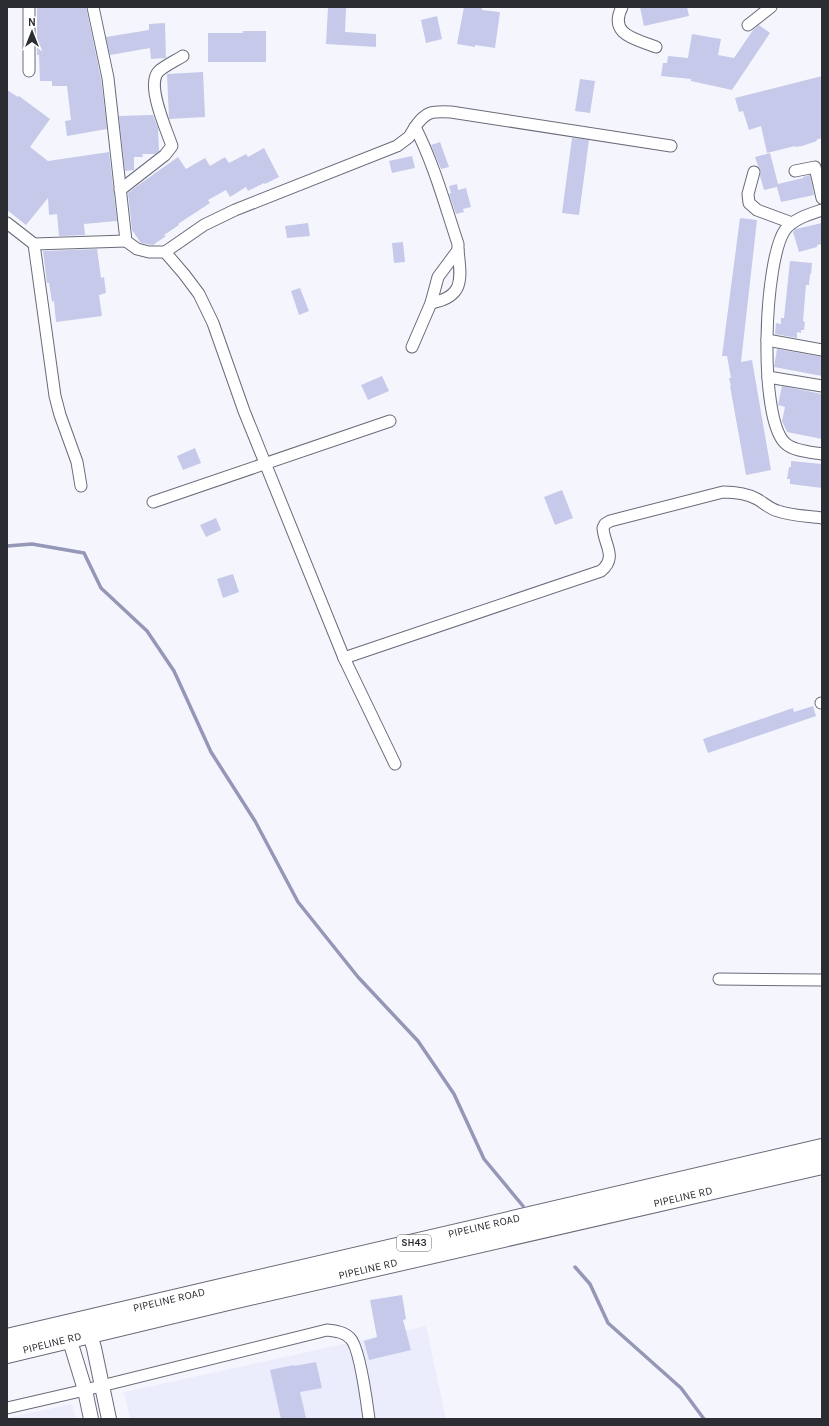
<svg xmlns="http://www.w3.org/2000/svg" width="829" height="1426" font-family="Karla,sans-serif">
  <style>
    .built { fill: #ebedfc }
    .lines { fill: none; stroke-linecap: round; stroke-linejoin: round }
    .stream { stroke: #9497b6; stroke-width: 3.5 }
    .building { fill: #c6c9e9 }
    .minor-casing { stroke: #6a6b7a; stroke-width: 13 }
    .tertiary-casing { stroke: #6a6b7a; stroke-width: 16 }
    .primary-casing { stroke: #6a6b7a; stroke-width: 20 }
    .minor { stroke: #fff; stroke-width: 11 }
    .tertiary { stroke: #fff; stroke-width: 14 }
    .primary { stroke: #fff; stroke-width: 18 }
    .labels { text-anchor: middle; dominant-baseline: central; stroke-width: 3.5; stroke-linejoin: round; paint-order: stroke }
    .shield { fill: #fff; stroke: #6b6b70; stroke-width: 1 }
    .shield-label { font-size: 10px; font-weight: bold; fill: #2c2c33 }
    .street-label { font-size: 11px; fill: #2c2c33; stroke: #fff }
  </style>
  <rect width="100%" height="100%" fill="#f5f6fd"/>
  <!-- built -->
  <g class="built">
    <polygon points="426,1326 446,1419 130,1419 124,1392"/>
    <polygon points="72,1404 76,1419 7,1419 7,1418"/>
  </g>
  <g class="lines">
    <!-- stream -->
    <g class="stream">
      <polyline points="7,546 32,544 84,553 101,588 147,631 174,671 211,752 255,821 298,902 358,977 418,1041 454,1094 484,1159 523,1206"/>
      <polyline points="575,1267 590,1284 608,1323 681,1388 704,1419"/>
    </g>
  </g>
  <!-- building -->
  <g class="building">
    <polygon points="37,7 86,7 101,79 107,129 67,136 65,121 71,120 67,86 52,86 52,81 40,81 39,55 37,55"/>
    <polygon points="328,7 346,8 345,32 376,34 376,47 326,44"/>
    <polygon points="464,7 482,7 482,10 500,12 495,48 475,45 475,47 457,44"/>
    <polygon points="640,7 687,7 689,16 644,26"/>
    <polygon points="437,16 442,39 426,43 421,20"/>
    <polygon points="165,23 166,58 151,59 150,48 110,55 106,37 149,30 149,24"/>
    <polygon points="759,25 770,33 732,90 691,81 691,79 661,76 663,63 667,63 668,56 688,58 692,34 721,39 718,55 734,58 753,30"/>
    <polygon points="243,31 266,31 266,62 208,62 208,33 243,33"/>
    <polygon points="203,72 205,117 169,119 167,74"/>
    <polygon points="822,76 822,138 816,140 817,141 802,146 795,147 795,146 767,153 761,126 749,130 743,111 739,112 735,98"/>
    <polygon points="580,79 595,81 590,113 575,111"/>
    <polygon points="7,90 18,97 19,96 50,119 30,147 48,161 109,152 117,221 84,224 85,235 59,236 57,214 49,215 48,198 26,225 7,210"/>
    <polygon points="153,115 158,128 159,151 155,154 142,154 143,157 134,157 134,170 125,171 119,116"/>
    <polygon points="572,138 589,140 579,215 562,213"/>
    <polygon points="440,142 449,167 441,169 431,145"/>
    <polygon points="264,148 279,177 265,184 264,183 248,191 246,187 230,197 226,190 208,200 210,203 178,224 179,225 164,235 166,236 153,245 141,243 132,230 128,193 137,186 178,157 186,169 205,158 210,166 225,157 229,163 246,154 248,157"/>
    <polygon points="770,153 778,184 803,178 803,177 810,175 814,195 781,202 777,187 764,190 760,176 761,171 758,166 755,157"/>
    <polygon points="412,156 415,168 392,173 389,161"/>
    <polygon points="457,184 458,190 466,188 471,207 463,209 464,212 456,214 449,194 451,193 449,186"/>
    <polygon points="740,218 757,220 741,362 752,360 771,470 746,475 730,386 731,386 729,378 731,378 727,356 722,356"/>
    <polygon points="308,223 310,236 287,238 285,226"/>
    <polygon points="822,223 822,244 817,245 817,247 799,252 793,232 796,229"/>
    <polygon points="403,242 405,262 394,263 392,243"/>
    <polygon points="97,249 101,278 104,277 106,293 99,295 102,316 56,322 54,301 52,302 49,283 47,283 43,251"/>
    <polygon points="790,261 812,263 811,274 810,274 809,285 806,285 803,321 805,322 804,330 801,330 801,333 797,332 797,338 775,334 776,323 781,324 781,318 784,318"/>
    <polygon points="300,288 309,311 299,315 291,291"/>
    <polygon points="777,349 822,357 822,376 774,367"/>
    <polygon points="382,376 389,391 368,400 361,385"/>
    <polygon points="782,386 822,394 822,439 787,432 782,421 785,407 778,405"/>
    <polygon points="195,448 201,463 183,470 177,456"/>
    <polygon points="791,461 822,464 822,488 790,484 790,479 787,479 789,467 791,467"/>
    <polygon points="562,490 573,518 555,525 544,497"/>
    <polygon points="216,518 221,530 206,537 200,525"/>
    <polygon points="233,574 239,592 223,598 217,579"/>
    <polygon points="813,706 816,716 708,753 703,739 793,708 794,712"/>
    <polygon points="402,1295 406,1319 403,1320 411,1350 369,1360 364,1341 377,1337 370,1300"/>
    <polygon points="316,1362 322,1388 300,1392 306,1418 301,1419 281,1419 270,1370 294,1365 294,1366"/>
  </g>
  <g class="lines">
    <defs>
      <g id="minor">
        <polyline points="29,7 29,71"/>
        <path d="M93 7 108 78 126 241 137 249 149 252H165L204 225 235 210 397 146 409 137 415 127C434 164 445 205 458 244V250L438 277 431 303 412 347"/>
        <path d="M622 7C608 35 636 39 656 47"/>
        <polyline points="748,25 771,7"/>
        <path d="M415 127C426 111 432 111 451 112L671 146"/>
        <polyline points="795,171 815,167 822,198"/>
        <polyline points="754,172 748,194 749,203 757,210 792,223"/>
        <path d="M120 190 165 155 172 146C167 131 145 84 159 71 166 65 175 61 183 56"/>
        <path d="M822 210C810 214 793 219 785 230 764 260 758 417 785 443 793 451 810 452 822 454"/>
        <polyline points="7,223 34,244 126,241"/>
        <polyline points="34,244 55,396 60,415 77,462 81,486"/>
        <polyline points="165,252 184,274 199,294 213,323 244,411 344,658 395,764"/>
        <path d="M431 303C465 297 461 278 458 250"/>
        <polyline points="767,340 822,350"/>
        <polyline points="768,377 822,386"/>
        <polyline points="153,502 390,421"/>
        <path d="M344 658 601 571C618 557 604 545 603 528L605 524 610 521 723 492C735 492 746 493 757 499 764 503 770 509 778 511 792 516 808 516 822 518"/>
        <polyline points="821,703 822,703"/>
        <polyline points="719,979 822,980"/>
        <path d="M7 1408 85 1390 327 1330C336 1331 344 1332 350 1338 360 1347 367 1404 369 1419"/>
      </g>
      <g id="tertiary">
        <polyline points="87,1324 94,1348 109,1419"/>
        <polyline points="67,1331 85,1390 91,1419"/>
      </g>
      <g id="primary">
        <polyline points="7,1338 225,1287 822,1148"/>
        <polyline points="7,1354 228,1301 822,1165"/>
      </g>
    </defs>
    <!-- minor casing -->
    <use href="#minor" class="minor-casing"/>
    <!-- tertiary casing -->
    <use href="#tertiary" class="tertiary-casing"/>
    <!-- primary casing -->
    <use href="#primary" class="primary-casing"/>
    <!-- minor -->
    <use href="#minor" class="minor"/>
    <!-- tertiary -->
    <use href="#tertiary" class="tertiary"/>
    <!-- primary -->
    <use href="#primary" class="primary"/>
  </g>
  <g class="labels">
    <!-- shield labels -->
    <rect class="shield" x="397" y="1235" width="34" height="16" rx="3"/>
    <g class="shield-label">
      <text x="414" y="1243">SH43</text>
    </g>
    <!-- street labels -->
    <g class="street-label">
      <text transform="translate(683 1197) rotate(-13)">PIPELINE RD</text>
      <text transform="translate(484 1226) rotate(-13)">PIPELINE ROAD</text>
      <text transform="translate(368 1269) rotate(-13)">PIPELINE RD</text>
      <text transform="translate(169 1300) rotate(-13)">PIPELINE ROAD</text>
      <text transform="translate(52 1343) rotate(-14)">PIPELINE RD</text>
    </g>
  </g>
  <!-- border -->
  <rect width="829" height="1426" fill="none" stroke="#2c2c33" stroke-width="16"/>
  <!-- north arrow -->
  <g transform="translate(32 32)" stroke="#ffffff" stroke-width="3" paint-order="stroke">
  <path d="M0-3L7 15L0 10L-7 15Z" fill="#2c2c33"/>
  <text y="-6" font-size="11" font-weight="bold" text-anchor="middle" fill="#2c2c33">N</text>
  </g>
</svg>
